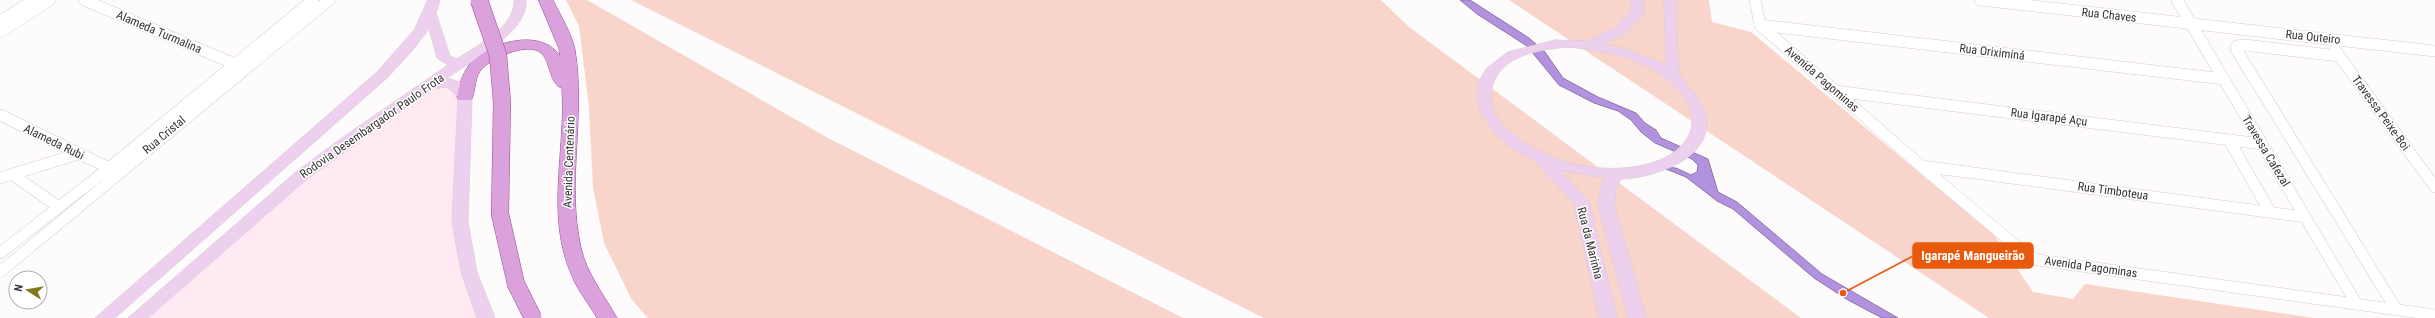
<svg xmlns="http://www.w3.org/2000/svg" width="2435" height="318" font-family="'Roboto Condensed',sans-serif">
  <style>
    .built { fill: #ffe9f3 }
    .green { fill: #f9d4cb }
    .water { fill: #b291de; stroke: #8d75ab }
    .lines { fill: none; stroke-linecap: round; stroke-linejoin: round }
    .street-casing { stroke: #d9ccd2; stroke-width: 12 }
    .secondary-casing { stroke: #d9ccd2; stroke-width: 1 }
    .primary-casing { stroke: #925293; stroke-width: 1 }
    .street { stroke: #fff; stroke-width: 11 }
    .secondary { fill: #edd0ee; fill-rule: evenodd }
    .primary { fill: #dba1dd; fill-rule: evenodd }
    .primary-bridge-casing { stroke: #925293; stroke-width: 18; stroke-linecap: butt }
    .primary-bridge { stroke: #dba1dd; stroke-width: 17 }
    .labels { text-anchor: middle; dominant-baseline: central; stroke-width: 3; stroke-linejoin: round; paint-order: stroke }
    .street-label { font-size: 12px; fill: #383335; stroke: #fff }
    .leader { fill: none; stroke: #e8590c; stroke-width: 1.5 }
    .callout-dot { fill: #e8590c; stroke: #fff; stroke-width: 1.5 }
    .callout { fill: #e8590c; stroke: #e8590c; stroke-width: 1.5 }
    .callout-label { font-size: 13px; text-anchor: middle; font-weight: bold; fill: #fff }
  </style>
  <rect width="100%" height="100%" fill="#fdfbfc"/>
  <!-- built -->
  <polygon class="built" points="440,85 453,87 461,92 467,220 486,318 137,318 408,96"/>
  <!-- green -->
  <g class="green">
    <polygon points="566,0 587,0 828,138 1183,318 648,318 632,300 604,243 593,187 589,107 579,26"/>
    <polygon points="631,0 1381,0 1409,27 1801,318 1264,318"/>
    <polygon points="1509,0 1709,0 1712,22 1751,32 1995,236 2033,292 2073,299 2085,284 2314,318 1989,318"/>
  </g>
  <!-- water -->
  <polygon class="water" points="1460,0 1470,0 1529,38 1545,52 1563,78 1598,97 1636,113 1645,123 1656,130 1661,138 1708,159 1718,192 1737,202 1822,274 1898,318 1882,318 1848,300 1814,278 1733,209 1717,201 1686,177 1661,167 1676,168 1691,175 1697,172 1698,165 1692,159 1655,143 1641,132 1631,120 1618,111 1594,103 1559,85 1527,46 1477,14"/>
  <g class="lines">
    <defs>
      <g id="street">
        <polyline points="84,0 235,64"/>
        <polyline points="1755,0 1760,25"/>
        <polyline points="1980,0 2435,51"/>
        <polyline points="2177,0 2356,303"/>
        <polyline points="0,21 34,0"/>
        <polyline points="1760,25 1921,166 2027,255 2038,260 2435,315"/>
        <polyline points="1760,25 2224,79"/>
        <polyline points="0,32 50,0"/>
        <polyline points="2335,50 2435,187"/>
        <polyline points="2339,56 2244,45 2237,46 2236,49 2396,309"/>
        <polyline points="1835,91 2262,144"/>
        <polyline points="0,115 109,168"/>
        <polyline points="2229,140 2270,212"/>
        <polyline points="1921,166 2305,217"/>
        <polyline points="13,175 59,207"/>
        <polyline points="0,178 78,154"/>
        <polyline points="0,253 109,168 313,0"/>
        <polyline points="0,272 329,0"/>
      </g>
      <g id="secondary">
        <path d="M428 0H440L436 13 450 56 457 59C477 45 515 28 514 0H526C529 32 470 62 447 78L460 82 472 97 468 222 477 272 495 318H477L461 272 452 222 458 97 447 87 432 89 307 179 148 318H128L297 171 346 135 448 65 437 58 429 29 411 52 387 78 115 318H95L377 72 414 30Z"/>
        <path d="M1631 0H1643L1644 13 1625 34 1603 44 1629 50 1666 65 1664 0H1676C1677 11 1677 70 1680 76 1689 89 1700 97 1705 113 1717 158 1654 178 1621 179L1616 189 1614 204 1646 318H1628L1598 204 1600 189 1605 178 1560 170 1589 202 1617 318H1599L1574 204 1535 161 1516 151 1494 133 1481 112 1477 97 1478 82 1487 68 1508 52 1555 40 1587 41 1615 28 1630 12ZM1568 47C1598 50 1631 55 1657 72 1715 109 1697 158 1633 167 1590 173 1542 160 1509 131 1499 123 1490 108 1491 94 1495 56 1536 50 1568 47Z"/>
      </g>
      <path id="primary" d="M539 0H553C560 15 572 34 575 50 586 116 566 183 581 248 587 274 604 295 617 318H597C589 304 578 291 572 276 545 216 566 151 562 88 549 85 551 61 541 53 528 41 489 59 480 71 474 80 476 92 471 100H459L457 97C459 85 462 75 469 65 488 42 541 27 560 56L559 49Z"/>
    </defs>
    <!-- street casing -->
    <use href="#street" class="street-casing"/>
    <!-- secondary casing -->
    <use href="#secondary" class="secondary-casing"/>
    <!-- primary casing -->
    <use href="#primary" class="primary-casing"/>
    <!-- street -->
    <use href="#street" class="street"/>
    <!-- secondary -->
    <use href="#secondary" class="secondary"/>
    <!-- primary -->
    <use href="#primary" class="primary"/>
    <defs>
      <polyline id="primary-bridge" points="479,0 498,55 502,102 500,214 516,284 533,318"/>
    </defs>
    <!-- primary-bridge casing -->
    <use href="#primary-bridge" class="primary-bridge-casing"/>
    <!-- primary-bridge -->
    <use href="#primary-bridge" class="primary-bridge"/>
  </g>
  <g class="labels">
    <!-- street labels -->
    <g class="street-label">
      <text transform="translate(2109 15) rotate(6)">Rua Chaves</text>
      <text transform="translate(159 32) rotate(23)">Alameda Turmalina</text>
      <text transform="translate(2313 37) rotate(6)">Rua Outeiro</text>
      <text transform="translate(1992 52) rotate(7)">Rua Oriximiná</text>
      <text transform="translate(1822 79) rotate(41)">Avenida Pagominas</text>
      <text transform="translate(2381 113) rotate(54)">Travessa Peixe-Boi</text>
      <text transform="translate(2049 117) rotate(7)">Rua Igarapé Açu</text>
      <text transform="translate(372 126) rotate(-35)">Rodovia Desembargador Paulo Frota</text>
      <text transform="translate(164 135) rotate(-40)">Rua Cristal</text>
      <text transform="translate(54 142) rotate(26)">Alameda Rubi</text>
      <text transform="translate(2266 151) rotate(59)">Travessa Cafezal</text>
      <text transform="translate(569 162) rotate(-88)">Avenida Centenário</text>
      <text transform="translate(2113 191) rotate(8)">Rua Timboteua</text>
      <text transform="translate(1590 243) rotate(76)">Rua da Marinha</text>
      <text transform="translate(2091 267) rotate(8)">Avenida Pagominas</text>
    </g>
  </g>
  <!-- callouts -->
  <path class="leader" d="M1843 293L1913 256"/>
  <circle class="callout-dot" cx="1843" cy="293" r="4"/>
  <rect class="callout" x="1913" y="243" width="120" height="25" rx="4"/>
  <g class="callout-label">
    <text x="1973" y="260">Igarapé Mangueirão</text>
  </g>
  <!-- north arrow -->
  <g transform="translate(28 290) rotate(282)"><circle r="19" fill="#ffffff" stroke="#afadae"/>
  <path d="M0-3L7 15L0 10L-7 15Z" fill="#83781d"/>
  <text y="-6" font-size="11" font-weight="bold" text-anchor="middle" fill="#383335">N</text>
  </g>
</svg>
